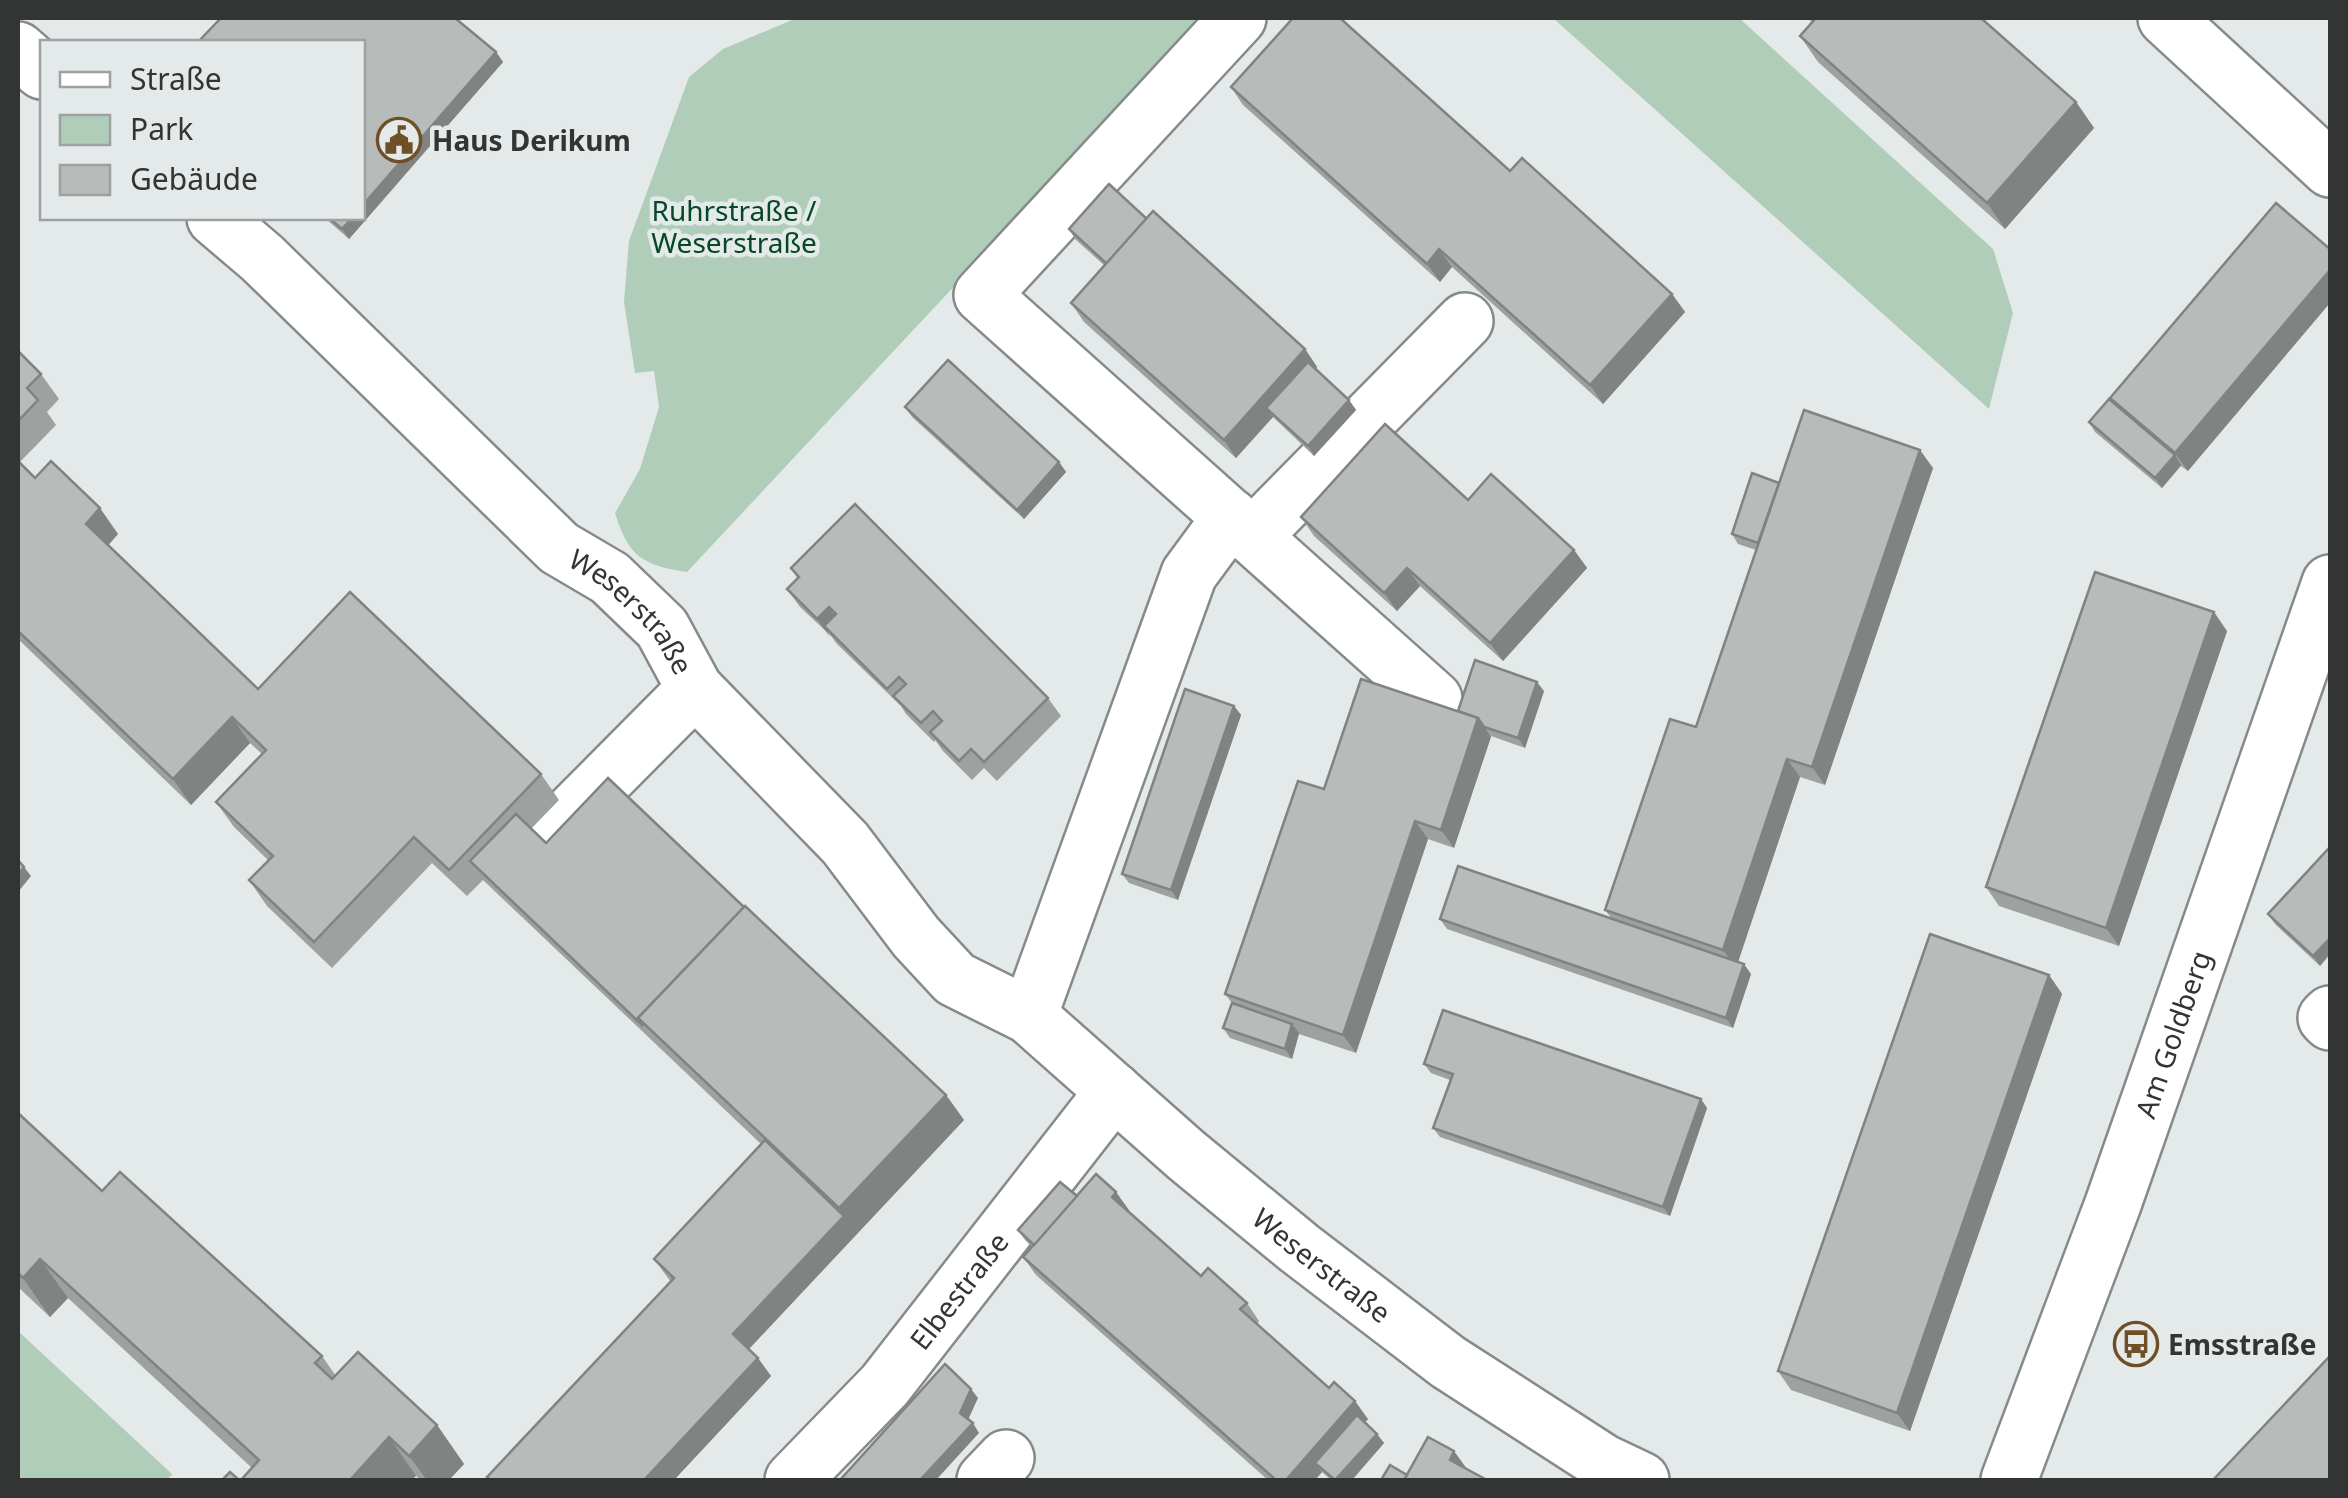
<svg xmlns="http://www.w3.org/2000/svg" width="2348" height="1498" font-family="'Noto Sans',sans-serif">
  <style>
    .green { fill: #afcdb8 }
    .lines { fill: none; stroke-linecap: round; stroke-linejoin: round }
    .minor-casing { stroke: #878a8b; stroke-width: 60 }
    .minor { stroke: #fff; stroke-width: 55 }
    .wall { fill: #9da1a0 }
    .shaded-wall { fill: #808382 }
    .building { fill: #b7bbba; stroke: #808382; stroke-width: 2.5 }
    .labels { text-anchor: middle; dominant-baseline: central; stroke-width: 9; stroke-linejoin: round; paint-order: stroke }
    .poi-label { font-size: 28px; font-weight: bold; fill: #333535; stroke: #e4e9e9; text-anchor: start }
    .park-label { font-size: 28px; fill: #054826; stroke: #e4e9e9 }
    .street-label { font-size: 28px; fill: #333535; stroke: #e4e9e9 }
  </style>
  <rect width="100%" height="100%" fill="#e4e9e9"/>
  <!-- green -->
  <g class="green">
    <path d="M797 18H1205L687 572C642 565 629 557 615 513L640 469 659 407 654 371 635 373 624 302 629 241 689 77 723 49Z"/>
    <polygon points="1553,18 1739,18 1993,249 2013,313 1989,409"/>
    <polygon points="18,1331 172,1474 172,1475 166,1480 18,1480"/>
  </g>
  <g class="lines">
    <defs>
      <g id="minor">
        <polyline points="1238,18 982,295 1434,699"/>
        <polyline points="2166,18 2330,169"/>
        <polyline points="18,50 42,71"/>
        <path id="s1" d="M215 218 262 258 559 548 610 578 662 628 695 689 845 843 916 937 955 979 1029 1016 1186 1155 1299 1248 1448 1362 1603 1462 1641 1480"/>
        <polyline points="1253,536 1465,321"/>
        <polyline points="541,844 695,689"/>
        <polyline points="2330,1014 2326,1018 2330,1022"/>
        <polyline points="1029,1016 1189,574 1231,517"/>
        <path id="s2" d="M793 1480 885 1385 1114 1091"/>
        <polyline points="985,1480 1006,1458"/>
        <path id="s3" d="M2009 1480 2113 1204 2330 583"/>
      </g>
    </defs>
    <!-- minor casing -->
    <use href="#minor" class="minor-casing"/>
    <!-- minor -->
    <use href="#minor" class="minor"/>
  </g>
  <!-- wall -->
  <g class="wall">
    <polygon points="1807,18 1981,18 2076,102 2094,128 2005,229 1818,62 1800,36 1812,22"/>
    <polygon points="496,52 503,62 349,239 325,218 362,218"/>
    <polygon points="1231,87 1510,171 1672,294 1685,312 1603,404 1452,267 1440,282 1243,105"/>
    <polygon points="2276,203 2188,471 2181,466 2162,488 2095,432 2089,422 2114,404 2110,398"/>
    <polygon points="1147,219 1305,349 1317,367 1316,369 1349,400 1356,410 1314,456 1273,417 1236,458 1084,322 1071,303 1105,266 1075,239 1069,229"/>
    <polygon points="18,351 41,374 59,399 47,412 56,425 19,463 35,478 118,534 108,545 258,689 541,774 559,800 531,829 546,843 744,907 946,1095 964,1120 749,1349 771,1376 674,1480 489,1480 487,1477 671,1282 654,1259 761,1144 483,880 467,896 432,863 332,968 267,906 249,880 268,860 234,827 216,802 262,754 250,743 191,805 18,639"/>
    <polygon points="905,407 1059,462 1066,472 1024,519 912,417"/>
    <polygon points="1933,468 1825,785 1800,777 1738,962 1751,974 1733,1028 1447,929 1440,919 1612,919 1605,910 1696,727 1756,550 1738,544 1732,534 1779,483"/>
    <polygon points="1468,500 1574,550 1587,568 1503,661 1420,586 1397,611 1314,536 1301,517"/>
    <polygon points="791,568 1048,698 1061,716 997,781 984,768 972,780 943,751 935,740 934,742 906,714 901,706 837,644 831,636 800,607 787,589 798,579"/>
    <polygon points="2227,631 2119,946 1999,906 1986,887"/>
    <polygon points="1544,691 1525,748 1491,736 1454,848 1428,839 1356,1053 1299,1034 1292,1059 1230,1038 1223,1028 1232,1003 1225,994 1324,789 1458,711"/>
    <polygon points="1234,706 1241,715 1178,900 1129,883 1122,874"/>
    <polygon points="2330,847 2330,954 2320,966 2275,924 2268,914"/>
    <polygon points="2049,975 2062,994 1910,1431 1791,1390 1778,1371"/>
    <polygon points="1424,1064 1707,1108 1670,1216 1440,1137 1433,1128 1450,1080 1431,1073"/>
    <polygon points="18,1114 102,1191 322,1356 336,1376 437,1425 464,1464 449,1480 421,1480 416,1476 252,1468 68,1298 50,1317 18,1287"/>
    <polygon points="1116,1192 1128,1211 1201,1276 1247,1303 1259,1321 1257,1324 1329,1388 1368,1419 1365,1422 1384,1443 1352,1480 1331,1480 1322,1472 1315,1480 1268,1480 1036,1275 1023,1257 1032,1247 1025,1240 1018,1230 1077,1196"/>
  </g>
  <!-- shaded-wall -->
  <g class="shaded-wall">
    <polygon points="496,52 503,62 349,239 342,229 352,218 362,218 362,206"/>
    <polygon points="2076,102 2094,128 2005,229 1987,203"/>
    <polygon points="1439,249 1452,267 1440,282 1427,264"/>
    <polygon points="2330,270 2330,303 2188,471 2175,453"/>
    <polygon points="1672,294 1685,312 1603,404 1590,385"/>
    <polygon points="1305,349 1317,367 1274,416 1266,408 1273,417 1236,458 1224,440"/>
    <polygon points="1349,400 1356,410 1314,456 1308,446"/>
    <polygon points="1920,450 1933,468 1825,785 1812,767"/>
    <polygon points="2175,455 2181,465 2162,488 2155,478"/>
    <polygon points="1059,462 1066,472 1024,519 1017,510"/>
    <polygon points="100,508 118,534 104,550 86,524"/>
    <polygon points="1574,550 1587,568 1503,661 1490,643"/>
    <polygon points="1407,568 1420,586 1397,611 1384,593"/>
    <polygon points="829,607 841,625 824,626 830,637 817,619"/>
    <polygon points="2214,612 2227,631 2119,946 2106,928"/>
    <polygon points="1537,682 1544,691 1525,748 1518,738"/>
    <polygon points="1234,706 1241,715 1178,900 1171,890"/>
    <polygon points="232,717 250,743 191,805 173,779"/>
    <polygon points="1478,718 1491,737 1454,848 1441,830"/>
    <polygon points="1787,759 1800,777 1736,968 1723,950"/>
    <polygon points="1415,821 1428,839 1356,1053 1343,1035"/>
    <polygon points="24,867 31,876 18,892 18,875"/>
    <polygon points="2330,938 2330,954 2320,966 2313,956"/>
    <polygon points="1744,964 1751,974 1733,1028 1726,1018"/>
    <polygon points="2049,975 2062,994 1910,1431 1897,1413"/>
    <polygon points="1292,1024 1299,1033 1292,1059 1285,1049"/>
    <polygon points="946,1095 964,1120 746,1352 733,1334 844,1216 839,1208"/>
    <polygon points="1701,1099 1707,1108 1670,1216 1663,1207"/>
    <polygon points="1116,1192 1129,1210 1125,1215 1112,1197"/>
    <polygon points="40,1259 68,1298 50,1317 23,1278"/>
    <polygon points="758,1358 771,1376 674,1480 644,1480"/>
    <polygon points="971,1389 978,1398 967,1422 960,1413"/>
    <polygon points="1355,1401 1368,1419 1323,1470 1315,1463 1322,1472 1315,1480 1286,1480"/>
    <polygon points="973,1423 979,1433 936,1480 920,1480"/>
    <polygon points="437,1425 464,1464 449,1480 427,1480 409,1456"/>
    <polygon points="1377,1434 1384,1443 1352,1480 1337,1480"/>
    <polygon points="389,1437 416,1476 412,1480 350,1480"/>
    <polygon points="1454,1451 1467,1469 1450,1460"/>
  </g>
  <!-- building -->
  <g class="building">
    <polygon points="221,18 455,18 496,52 362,206 362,42 198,42"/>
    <polygon points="1293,18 1340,18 1510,171 1522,158 1672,294 1590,385 1439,249 1427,264 1231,87"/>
    <polygon points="1816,18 1981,18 2076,102 1987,203 1800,36"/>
    <polygon points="1109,184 1147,219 1107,264 1069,229"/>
    <polygon points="2276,203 2330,249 2330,270 2175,453 2110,398"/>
    <polygon points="1153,211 1305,349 1224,440 1071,303"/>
    <polygon points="329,218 352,218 342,229"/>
    <polygon points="18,351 41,374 27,388 38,400 18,421"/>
    <polygon points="948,360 1059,462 1017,510 905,407"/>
    <polygon points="1308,362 1349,400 1308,446 1266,408"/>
    <polygon points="2109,399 2175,455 2155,478 2089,422"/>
    <polygon points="1804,410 1920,450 1812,767 1787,759 1723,950 1605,910 1670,719 1696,727"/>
    <polygon points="1385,424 1468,500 1491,474 1574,550 1490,643 1407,568 1384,593 1301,517"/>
    <polygon points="18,461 35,478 51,461 100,508 86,524 258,689 350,592 541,774 449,870 414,837 314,942 249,880 273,856 216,802 266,750 232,717 173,779 18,631"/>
    <polygon points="1752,473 1779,483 1758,543 1732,534"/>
    <polygon points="855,504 1048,698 984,762 971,749 959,761 930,732 942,721 933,711 921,723 893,696 906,684 899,677 887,689 824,626 836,614 829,607 817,619 787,589 799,577 791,568"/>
    <polygon points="2095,572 2214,612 2106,928 1986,887"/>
    <polygon points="1475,660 1537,682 1518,738 1484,727 1478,718 1458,711"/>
    <polygon points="1361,679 1478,718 1441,830 1415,821 1343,1035 1225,994 1298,781 1324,789"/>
    <polygon points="1185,689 1234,706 1171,890 1122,874"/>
    <polygon points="608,778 744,907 638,1018 643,1026 470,861 516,814 546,843"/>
    <polygon points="2330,847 2330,938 2313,956 2268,914"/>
    <polygon points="18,860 24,867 18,875"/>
    <polygon points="1458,866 1744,964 1726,1018 1440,919"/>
    <polygon points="745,906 946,1095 839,1208 638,1018"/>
    <polygon points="1930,934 2049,975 1897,1413 1778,1371"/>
    <polygon points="1232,1003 1292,1024 1285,1049 1223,1028"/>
    <polygon points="1443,1010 1701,1099 1663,1207 1433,1128 1453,1074 1424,1064"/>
    <polygon points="18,1113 102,1191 120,1172 322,1356 315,1363 332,1379 358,1352 437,1425 409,1456 389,1437 350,1480 241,1480 259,1460 40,1259 23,1278 18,1273"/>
    <polygon points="765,1140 844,1216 733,1334 758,1358 644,1480 491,1480 487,1477 674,1278 654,1259"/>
    <polygon points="1096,1174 1116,1192 1112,1197 1201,1276 1208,1268 1247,1303 1240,1309 1329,1388 1334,1382 1355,1401 1286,1480 1276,1480 1023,1257"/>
    <polygon points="1060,1182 1077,1196 1034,1245 1018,1230"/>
    <polygon points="2330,1356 2330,1480 2213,1480"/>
    <polygon points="945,1364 971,1389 960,1413 973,1423 920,1480 840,1480"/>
    <polygon points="1357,1415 1377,1434 1335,1480 1315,1463"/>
    <polygon points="1428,1437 1454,1451 1450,1460 1487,1480 1404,1480"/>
    <polygon points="1390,1465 1407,1475 1404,1480 1381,1480"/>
    <polygon points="230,1472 239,1480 222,1480"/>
  </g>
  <!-- icons -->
  <defs>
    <symbol id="civic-ring" viewBox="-11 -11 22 22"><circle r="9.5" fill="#e4e9e9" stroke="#6f4f25" stroke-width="1.5"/><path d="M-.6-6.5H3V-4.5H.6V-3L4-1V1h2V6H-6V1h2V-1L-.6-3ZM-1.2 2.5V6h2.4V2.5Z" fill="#6f4f25"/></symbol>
    <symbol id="bus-ring" viewBox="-11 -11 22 22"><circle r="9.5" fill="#e4e9e9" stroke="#6f4f25" stroke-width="1.5"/><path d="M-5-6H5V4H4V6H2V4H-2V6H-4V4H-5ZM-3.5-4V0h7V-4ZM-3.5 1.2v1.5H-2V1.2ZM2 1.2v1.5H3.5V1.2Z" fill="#6f4f25"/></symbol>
  </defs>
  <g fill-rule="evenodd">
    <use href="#civic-ring" x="374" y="115" width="50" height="50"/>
    <use href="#bus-ring" x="2111" y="1319" width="50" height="50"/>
  </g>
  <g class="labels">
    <!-- poi labels -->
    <g class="poi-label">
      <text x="432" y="140">Haus Derikum</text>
      <text x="2168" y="1344">Emsstraße</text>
    </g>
    <!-- park labels -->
    <g class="park-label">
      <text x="734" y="210">Ruhrstraße /<tspan x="734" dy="32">Weserstraße</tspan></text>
    </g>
    <!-- street labels -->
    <g class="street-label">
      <text stroke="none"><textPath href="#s1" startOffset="575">Weserstraße</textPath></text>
      <text stroke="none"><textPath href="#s3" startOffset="475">Am Goldberg</textPath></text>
      <text stroke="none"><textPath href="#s1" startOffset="1535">Weserstraße</textPath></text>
      <text stroke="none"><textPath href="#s2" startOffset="252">Elbestraße</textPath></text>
    </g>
  </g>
  <!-- border -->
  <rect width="2348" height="1498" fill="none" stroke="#333535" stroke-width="40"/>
  <!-- legend -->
  <rect x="40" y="40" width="325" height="180" fill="#e4e9e9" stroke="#9da1a1" stroke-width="2.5"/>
  <rect x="60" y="72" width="50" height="15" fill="#ffffff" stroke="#9da1a1" stroke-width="2.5"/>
  <text x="130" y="90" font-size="30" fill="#333535">Straße</text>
  <rect x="60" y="115" width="50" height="30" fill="#afcdb8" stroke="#9da1a1" stroke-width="2.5"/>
  <text x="130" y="140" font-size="30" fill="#333535">Park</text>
  <rect x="60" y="165" width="50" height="30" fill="#b7bbba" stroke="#9da1a1" stroke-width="2.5"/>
  <text x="130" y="190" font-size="30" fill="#333535">Gebäude</text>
</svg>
